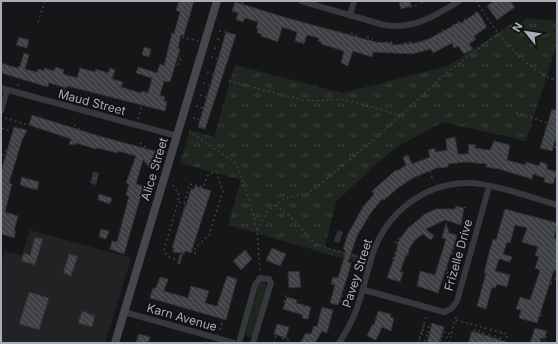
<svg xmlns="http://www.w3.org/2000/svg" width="558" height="344" font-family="Inter,sans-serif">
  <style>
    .built { fill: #222225 }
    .green { fill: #1e261f }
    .park { fill: url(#park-tufts) }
    .water { fill: url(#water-ripples) }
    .building { fill: url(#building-back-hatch); stroke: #303034 }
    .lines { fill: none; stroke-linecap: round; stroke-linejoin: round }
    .path { stroke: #3d3f44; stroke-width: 1.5; stroke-dasharray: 2 3; stroke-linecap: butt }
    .lane { stroke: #37383d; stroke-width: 3 }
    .street { stroke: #37383d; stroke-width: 6 }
    .secondary { stroke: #45474d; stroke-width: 8 }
    .labels { text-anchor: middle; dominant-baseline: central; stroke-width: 3.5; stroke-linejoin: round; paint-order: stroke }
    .street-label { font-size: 12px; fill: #a8adb8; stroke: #111113 }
  </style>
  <defs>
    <pattern id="park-tufts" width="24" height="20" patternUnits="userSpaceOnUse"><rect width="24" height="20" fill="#1e261f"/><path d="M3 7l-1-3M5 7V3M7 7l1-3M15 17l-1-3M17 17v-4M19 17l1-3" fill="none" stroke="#3c433d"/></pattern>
    <pattern id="water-ripples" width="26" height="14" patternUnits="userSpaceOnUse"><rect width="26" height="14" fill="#2c353c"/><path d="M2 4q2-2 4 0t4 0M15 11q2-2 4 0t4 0" fill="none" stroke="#485056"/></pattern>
    <pattern id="building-back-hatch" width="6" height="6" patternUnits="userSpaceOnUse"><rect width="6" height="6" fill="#404145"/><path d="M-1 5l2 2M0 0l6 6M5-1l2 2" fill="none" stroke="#595a5e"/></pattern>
  </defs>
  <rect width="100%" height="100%" fill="#161618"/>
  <!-- built -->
  <polygon class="built" points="30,230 131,258 105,343 1,343 1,264 5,251 22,255"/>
  <!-- green -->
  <polygon class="green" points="264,281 267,286 252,336 249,337 246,335 246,331 259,284"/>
  <!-- park -->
  <polygon class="park" points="528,18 555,21 557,24 557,44 526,141 443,122 397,147 377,163 336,202 325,247 361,256 359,263 228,225 241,180 180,163 190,130 214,137 235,65 343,93 448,66 517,20 520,23"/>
  <!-- water -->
  <g class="water">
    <polygon points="93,172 99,173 96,185 90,183"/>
    <polygon points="338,230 343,232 339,243 334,241"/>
  </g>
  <!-- building -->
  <g class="building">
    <polygon points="179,1 194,1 184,35 181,35 178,48 180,49 170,82 164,81 160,95 165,97 164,101 167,102 165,111 67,86 67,88 49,83 48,87 1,73 1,63 17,68 20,66 24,53 29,55 25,69 37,72 38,69 44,71 44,68 54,71 56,67 64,70 63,74 77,78 80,68 95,72 96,69 108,73 110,68 115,70 112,79 123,82 121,87 141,93 142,91 148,93 152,78 136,73 138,67 157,73 160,64 164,66 172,33 174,34 180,12 176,10"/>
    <polygon points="399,1 410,1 411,6 401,9"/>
    <polygon points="494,1 510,1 515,7 497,20 487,6"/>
    <polygon points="235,2 287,18 376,42 392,43 392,45 415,43 429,39 460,22 461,23 478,12 487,27 474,36 476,39 469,44 473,49 464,54 458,46 454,48 452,43 433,53 431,49 412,54 373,52 372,57 353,51 348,66 341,63 344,51 321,44 321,42 318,41 319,38 307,35 304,44 302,43 295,41 297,32 282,27 278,42 261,36 262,34 257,33 258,29 256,28 258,22 245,18 243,22 236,20 238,13 232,11"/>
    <polygon points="226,32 236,35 205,129 198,127"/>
    <polygon points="19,37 29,40 27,48 16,45"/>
    <polygon points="144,47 151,49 149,57 142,55"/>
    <polygon points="552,109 557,111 557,134 552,151 540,148"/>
    <polygon points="32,115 99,136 155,151 150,168 143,160 136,184 143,186 142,192 124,254 110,249 112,241 117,242 129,196 126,195 129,184 126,183 136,156 118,151 118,153 97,148 96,149 76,143 75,145 69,144 71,139 29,125"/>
    <polygon points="14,127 27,130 22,140 9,183 12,184 5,212 18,216 14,231 16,231 14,238 1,234 1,171"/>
    <polygon points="455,137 458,154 468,154 469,144 476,145 475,148 490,150 494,141 510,145 507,160 525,165 526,162 539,166 540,162 547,164 547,169 557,172 553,184 544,182 545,178 533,174 532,179 499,169 486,167 487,164 466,162 448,164 448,167 439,168 439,167 413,178 399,187 384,200 382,199 370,214 357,236 348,262 351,263 348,275 338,305 330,303 335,285 331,284 333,277 338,278 346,251 343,249 348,234 363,207 374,194 372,191 396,170 397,171 406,165 403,157 408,155 412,164 430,157 428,150 435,148 435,152 447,150 446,139"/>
    <polygon points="22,177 39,182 37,190 20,185"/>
    <polygon points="195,186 211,191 191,253 185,251 184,255 182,252 179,253 173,252 174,248 172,248 185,206 186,206 191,189 194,189"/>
    <polygon points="99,194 112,198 110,204 98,200"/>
    <polygon points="456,206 464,208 461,225 445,220 426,229 434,236 431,240 423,234 415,240 409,249 408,255 406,255 400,272 403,272 400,282 387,278 396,253 398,242 407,229 425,214 436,209 455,209"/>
    <polygon points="505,209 557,223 554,238 557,239 557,271 554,270 537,323 519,318 521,310 516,309 520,297 530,300 540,270 535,268 539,257 535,255 538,247 522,242 527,228 515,225 510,243 507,242 503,254 512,257 510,262 499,259 495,271 510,275 507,287 497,284 495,288 492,287 486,309 477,306 486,273 484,273 489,253 493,239 496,240"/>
    <polygon points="446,223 449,233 457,235 438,293 417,286 420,271 435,275 446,239 442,238"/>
    <polygon points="101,229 109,231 106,239 99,237"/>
    <polygon points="35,237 43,239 35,265 21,261 24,253 30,255"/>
    <polygon points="272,248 286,254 280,266 266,260"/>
    <polygon points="245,250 252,259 241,270 233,261"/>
    <polygon points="69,254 78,256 71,276 63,273"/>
    <polygon points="299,271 301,287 289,288 288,272"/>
    <polygon points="227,276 237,279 226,320 150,298 153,288 156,288 160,277 168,279 164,291 188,298 191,286 206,290 209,291 205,303 217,306"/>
    <polygon points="29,292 49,298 39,330 19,324"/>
    <polygon points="287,297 297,300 296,303 311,307 308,319 302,318 303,315 283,309"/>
    <polygon points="322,307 333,310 327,333 322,331 315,343 300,343 306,333 311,334 314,326 317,327"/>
    <polygon points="82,311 95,316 92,327 78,323"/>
    <polygon points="378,311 391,314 390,317 394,318 391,331 382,327 376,340 367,336 372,325 374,325"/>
    <polygon points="432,323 444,327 439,343 427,343"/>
    <polygon points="277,324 289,327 286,338 274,334"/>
    <polygon points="535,328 547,331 544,339 541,338 540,343 530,343"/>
    <polygon points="472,331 507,342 506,343 468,343"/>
    <polygon points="139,334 150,337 148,343 136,343"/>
  </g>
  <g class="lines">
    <!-- path -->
    <g class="path">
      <path d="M476 1C494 28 510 53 538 71 545 75 549 79 557 81"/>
      <polyline points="421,3 425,1"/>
      <polyline points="242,4 243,1"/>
      <polyline points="410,7 418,5"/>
      <polyline points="475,13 478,11"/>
      <polyline points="464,20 468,18"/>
      <polyline points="38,22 45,1"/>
      <polyline points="453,25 460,21"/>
      <polyline points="219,31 225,32"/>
      <polyline points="338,32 343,31"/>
      <polyline points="351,33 357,35"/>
      <polyline points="438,34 444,29"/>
      <polyline points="182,37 198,41"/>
      <polyline points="367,37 373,39"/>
      <polyline points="217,39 222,40"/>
      <polyline points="385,42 393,42"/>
      <polyline points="404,43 411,42"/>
      <polyline points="214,48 219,49"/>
      <polyline points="211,57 217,59"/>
      <polyline points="178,65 181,57 179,56"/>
      <polyline points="207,72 213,74"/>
      <polyline points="229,81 303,100 321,101 335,99 350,101 400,115"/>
      <polyline points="203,83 209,85"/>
      <polyline points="18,86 19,81"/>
      <polyline points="63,88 66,88 63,98"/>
      <polyline points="200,95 206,97"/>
      <polyline points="79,102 82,93"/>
      <polyline points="196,106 203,108"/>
      <polyline points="516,113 557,126"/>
      <polyline points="5,118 28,125"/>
      <polyline points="193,118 199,119"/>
      <polyline points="138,119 142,105"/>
      <polyline points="74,125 82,131"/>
      <polyline points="2,128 11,131"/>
      <polyline points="189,131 237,164 250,203 257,230"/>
      <polyline points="555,140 557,141"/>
      <polyline points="140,143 147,148"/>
      <polyline points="554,147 557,148"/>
      <polyline points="3,156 6,148"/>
      <polyline points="430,171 433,180"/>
      <polyline points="173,185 179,194 178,202 185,204"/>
      <polyline points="142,192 144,183"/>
      <polyline points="184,203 190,184 203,187 208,175 214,172 216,172 223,191 209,235 196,247 194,252 197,256"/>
      <polyline points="276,205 294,220 316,245 361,258"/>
      <polyline points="464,208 468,205"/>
      <polyline points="395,243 400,237"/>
      <polyline points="452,254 456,239"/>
      <polyline points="175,259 167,256 164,250 178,202"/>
      <polyline points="393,259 396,249"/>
      <polyline points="446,268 448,269 446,276"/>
      <polyline points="260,270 257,230 268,211 286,198 309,193 377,137 450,70 498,34"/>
      <polyline points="551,284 556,278"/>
      <polyline points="284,302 286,294"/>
      <polyline points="340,302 342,294"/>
      <polyline points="540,316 543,314"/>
      <polyline points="456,320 507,334 506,340"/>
      <polyline points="423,325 431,328"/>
      <polyline points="220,330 223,321"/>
      <polyline points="422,330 429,332"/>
      <polyline points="475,331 477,326"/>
      <polyline points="443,332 451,334"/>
      <polyline points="479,332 480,327"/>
      <polyline points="421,334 428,336"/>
      <polyline points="483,334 485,328"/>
      <polyline points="441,336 449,338"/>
      <polyline points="489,336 491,330"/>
      <polyline points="495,337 496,331"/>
      <polyline points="282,338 290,340"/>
      <polyline points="419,339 427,341"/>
      <polyline points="500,339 502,333"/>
      <polyline points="440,340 448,343"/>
      <polyline points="274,343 276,336"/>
      <polyline points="418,343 426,317"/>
      <polyline points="449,343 456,316"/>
      <polyline points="544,343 546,336"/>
    </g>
    <!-- lane -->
    <polyline class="lane" points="179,263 181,255"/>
    <!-- street -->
    <g class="street">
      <path d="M301 1 384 25C413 30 435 16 459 1"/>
      <polyline points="350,15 354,1"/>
      <polyline points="1,88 177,136"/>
      <polyline points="1,111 7,90"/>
      <polyline points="364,290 444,312 451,309 457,301 489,187"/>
      <polyline points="124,312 234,343"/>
      <polyline points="239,343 255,285 260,278 269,279 271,283 253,343"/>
      <path d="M339 343C361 310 362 288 373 253 387 212 425 183 468 183 492 183 533 198 557 205"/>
    </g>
    <!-- secondary -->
    <polyline class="secondary" points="115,343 217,1"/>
  </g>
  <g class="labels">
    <!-- street labels -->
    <g class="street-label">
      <text transform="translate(92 102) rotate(15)">Maud Street</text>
      <text transform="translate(154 169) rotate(-73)">Alice Street</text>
      <text transform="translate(458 255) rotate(-74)">Frizelle Drive</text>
      <text transform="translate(357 273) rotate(-72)">Pavey Street</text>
      <text transform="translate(182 317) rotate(16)">Karn Avenue</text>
    </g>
  </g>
  <!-- border -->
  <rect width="558" height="344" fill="none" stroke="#a8adb8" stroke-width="4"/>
  <!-- north arrow -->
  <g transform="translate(526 32) rotate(300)" stroke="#111113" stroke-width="3" paint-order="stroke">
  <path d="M0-3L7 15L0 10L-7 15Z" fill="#a8adb8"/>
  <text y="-6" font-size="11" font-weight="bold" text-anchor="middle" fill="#a8adb8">N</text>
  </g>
</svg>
